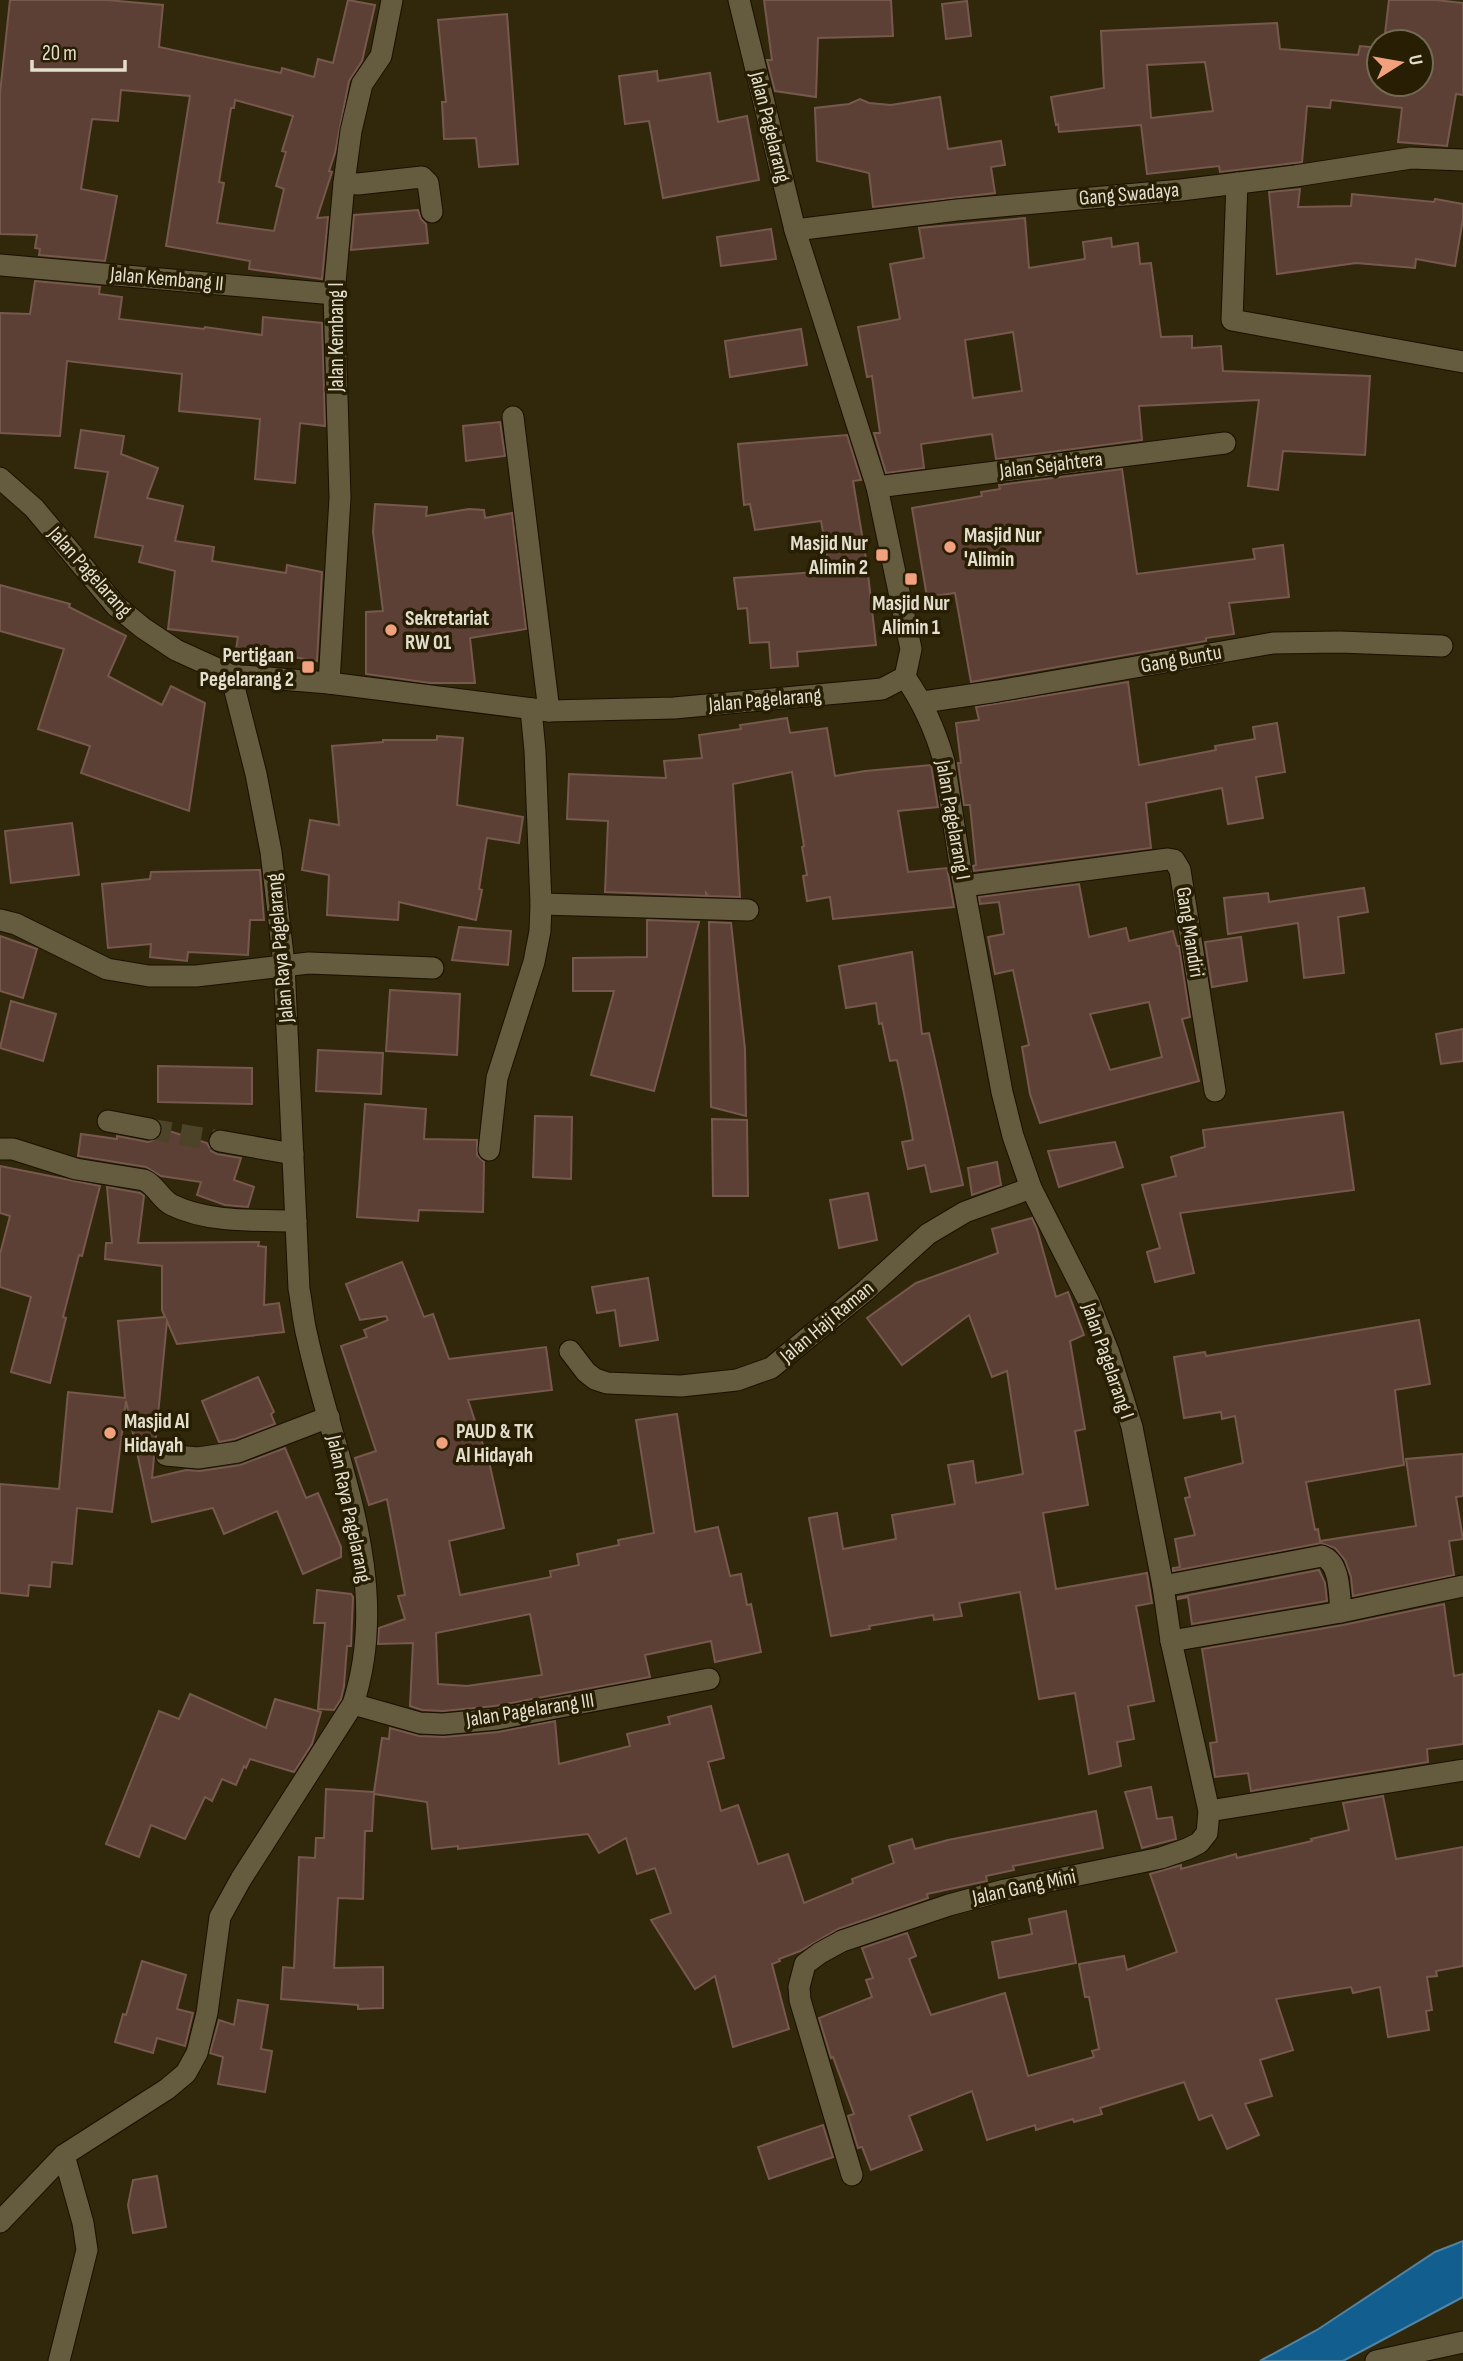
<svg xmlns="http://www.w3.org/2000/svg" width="1463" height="2361" font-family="'Sofia Sans Condensed',sans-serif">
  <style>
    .water { fill: #125e8f; stroke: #5184a2; stroke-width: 2 }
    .building { fill: #5d4035; stroke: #76584d; stroke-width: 2; fill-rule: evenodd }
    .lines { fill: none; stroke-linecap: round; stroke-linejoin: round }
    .minor-tunnel { stroke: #4c4329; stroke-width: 21; stroke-dasharray: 21 10; stroke-linecap: butt }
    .minor-casing { stroke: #191000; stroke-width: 23 }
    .minor { stroke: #655b3f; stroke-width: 21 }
    .poi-dot { fill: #f2a17e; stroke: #271e03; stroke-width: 2.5 }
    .labels { text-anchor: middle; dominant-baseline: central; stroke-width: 7; stroke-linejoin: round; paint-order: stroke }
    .street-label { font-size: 21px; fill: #e3dece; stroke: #271e03 }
    .poi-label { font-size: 21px; font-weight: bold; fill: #e3dece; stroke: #271e03; text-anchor: start }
  </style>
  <rect width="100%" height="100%" fill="#31280c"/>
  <!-- water -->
  <polygon class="water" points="1463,2241 1463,2297 1343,2361 1260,2361 1317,2330 1435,2252"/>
  <!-- building -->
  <g class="building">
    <path d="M10 0H107L163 5 159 47 281 73 282 68 314 77 318 59 333 63 348 0 375 5 362 61 349 81 335 153 329 171 332 172 317 218 328 217 322 279 249 269 250 261 166 246 190 96 121 90 118 121 92 119 81 189 117 196 105 261 39 255 40 249 35 248 37 235 0 234V93ZM235 100 293 116 282 151 286 152 276 186 284 189 274 231 217 223 224 183 219 182 231 108H234Z"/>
    <polygon points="764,0 891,0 893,36 818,38 816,97 775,91 767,60 772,60"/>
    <path d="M1389 0H1436L1463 3V95L1456 94 1447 146 1398 142 1402 108 1331 100 1330 108 1307 106 1302 162 1220 172 1219 166 1147 174 1141 125 1059 132 1058 124 1056 125 1051 97 1104 88 1101 31 1277 23 1280 49 1358 55 1360 46 1379 48V84H1421V42H1384ZM1205 62 1213 111 1151 118 1147 65Z"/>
    <polygon points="967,1 971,36 946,39 942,4"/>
    <polygon points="507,14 518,164 479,167 476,138 444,139 442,102 446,102 438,20"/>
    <polygon points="657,71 658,81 710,73 718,122 747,116 759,180 663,198 649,121 625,124 619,76"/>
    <polygon points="940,97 948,149 1001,141 1005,165 991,167 995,193 873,207 869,173 817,161 815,108 849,104 860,99 869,103 891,105"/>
    <polygon points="1300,189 1298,207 1351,206 1352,194 1434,202 1435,199 1463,204 1463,219 1455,266 1416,259 1415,268 1356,263 1277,274 1269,192"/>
    <polygon points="418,210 421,219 426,224 428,243 351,250 354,215"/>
    <path d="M1025 218 1029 268 1085 259 1083 242 1111 238 1112 247 1138 243 1140 264 1151 263 1161 337 1192 336V348L1221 346 1223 371 1370 376 1365 455 1283 451 1278 490 1248 486 1259 400 1139 406 1142 440 996 459 992 434 921 444 924 468 886 473 874 433H880L872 376 867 377 858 327 900 319 890 264 924 258 919 228ZM1013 332 1022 391 973 398 965 340Z"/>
    <polygon points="771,229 776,259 721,266 717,237"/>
    <polygon points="35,281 100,287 99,294 122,297 119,319 204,329 205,327 262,335 263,317 322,323 325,426 300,423 295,483 255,479 260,419 179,411 182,374 67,361 60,436 0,433 0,313 30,314"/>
    <polygon points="801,329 807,365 730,377 725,341"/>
    <polygon points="500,422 505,456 466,461 463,426"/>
    <polygon points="81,430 124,436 121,454 158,468 147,498 183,506 175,541 214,547 212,561 286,573 287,565 322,572 317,661 270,653 269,655 236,650 238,637 168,629 175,571 139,562 143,546 95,537 108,472 75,468"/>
    <polygon points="847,435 861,480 853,481 867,565 876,645 797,652 798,666 771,668 769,642 750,643 747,608 738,609 734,578 830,571 821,521 755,530 750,504 744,505 738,444"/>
    <polygon points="1122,469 1137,574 1255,559 1253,549 1283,545 1289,597 1229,603 1234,634 1206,638 1206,641 971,682 955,593 927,597 912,508 982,496 981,492 1000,489 999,485"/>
    <polygon points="375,504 427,507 426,516 469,509 484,510 485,518 512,513 526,629 470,638 475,683 430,683 366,674 366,612 383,611 373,532"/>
    <polygon points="0,585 70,604 69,607 126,636 108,676 162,705 171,686 205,703 189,811 81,773 90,746 38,729 64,649 0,631"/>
    <polygon points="1128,682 1139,765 1216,750 1215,746 1255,739 1253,727 1277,723 1285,772 1256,777 1263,818 1228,824 1222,788 1146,803 1151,848 974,871 973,866 976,865 970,805 964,805 958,763 961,763 956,723 979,720 976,707"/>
    <polygon points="787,718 790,733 827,728 835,776 865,771 931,765 938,807 898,811 908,872 947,868 954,907 833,919 830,897 807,901 803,876 807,875 802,847 804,846 792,772 733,784 740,897 708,896 706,893 706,896 605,892 608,821 567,819 569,774 666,778 664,761 702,758 699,735 741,729 740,725"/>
    <polygon points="437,736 463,738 457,805 523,817 519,843 487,838 479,889 482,890 476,920 399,902 398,920 327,915 329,875 302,870 310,820 339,825 332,746 383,742 383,740 437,740"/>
    <polygon points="72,823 79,875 11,883 5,831"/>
    <polygon points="260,870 264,920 250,920 248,955 188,952 187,961 150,957 151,944 108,948 102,884 150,879 151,872"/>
    <path d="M1079 884 1089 937 1126 928 1129 941 1173 931 1177 946H1179L1190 1017 1182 1019 1199 1081 1040 1123 1030 1094 1022 1047 1029 1045 1013 970 995 974 988 937 1004 934 999 902 980 904 979 897ZM1149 1002 1162 1057 1110 1070 1090 1014Z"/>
    <polygon points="1364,888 1368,912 1338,917 1344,973 1304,978 1298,923 1228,934 1224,898 1268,893 1269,902"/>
    <polygon points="647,920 699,922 654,1091 591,1075 614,991 573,991 573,958 647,957"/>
    <polygon points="709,922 731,923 745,1049 746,1116 711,1107"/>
    <polygon points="459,927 511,931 508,965 452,960"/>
    <polygon points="0,936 37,949 23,998 0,991"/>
    <polygon points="1241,937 1247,981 1212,987 1205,942"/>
    <polygon points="912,952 922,1034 929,1033 963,1185 931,1192 925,1165 908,1169 902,1142 913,1140 906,1103 897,1060 890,1061 882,1023 879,1024 876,1003 846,1008 839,966"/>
    <polygon points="390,990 460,994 457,1055 386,1051"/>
    <polygon points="11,1001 56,1014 43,1061 0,1048"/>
    <polygon points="1463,1029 1463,1061 1441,1064 1436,1034"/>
    <polygon points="318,1050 383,1053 381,1094 316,1091"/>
    <polygon points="158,1066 252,1068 252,1104 158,1102"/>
    <polygon points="365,1104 426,1109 424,1139 477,1140 477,1155 484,1162 483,1212 419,1210 418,1221 357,1217"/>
    <polygon points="1343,1112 1354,1190 1180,1213 1194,1273 1155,1282 1147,1252 1160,1248 1142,1185 1176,1176 1171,1157 1205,1147 1203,1130"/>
    <polygon points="535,1116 572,1117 571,1179 533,1177"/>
    <polygon points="712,1119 747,1120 748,1196 713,1196"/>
    <polygon points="163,1129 207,1143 211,1151 217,1154 241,1158 234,1180 254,1187 248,1207 225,1205 197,1195 201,1182 161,1176 146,1167 78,1156 81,1134 117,1139 117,1136 148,1142 159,1138"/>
    <polygon points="1115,1142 1123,1167 1059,1187 1048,1151"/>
    <polygon points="997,1162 1001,1185 972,1195 968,1168"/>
    <polygon points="0,1166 100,1186 82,1256 79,1255 63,1317 66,1318 50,1383 11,1372 31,1297 0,1287 0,1254 10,1216 0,1213"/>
    <polygon points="107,1187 140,1193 144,1196 138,1243 259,1242 258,1246 266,1247 264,1305 279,1303 284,1332 177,1344 167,1321 152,1478 186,1470 200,1471 240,1465 285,1448 306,1498 318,1493 341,1547 341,1557 303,1574 277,1511 224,1534 213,1508 152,1522 126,1401 112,1512 77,1508 72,1564 52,1562 50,1587 29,1585 28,1596 0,1593 0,1484 59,1489 68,1392 125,1398 118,1321 165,1317 162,1310 162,1266 105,1259 106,1243 112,1243"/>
    <polygon points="868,1193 877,1240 839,1248 830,1200"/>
    <polygon points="1032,1218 1037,1229 1056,1297 1068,1292 1084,1335 1070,1341 1085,1429 1075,1431 1088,1505 1043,1513 1056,1589 1147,1573 1152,1603 1136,1606 1154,1701 1128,1706 1134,1739 1117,1742 1121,1766 1089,1774 1075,1693 1039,1699 1020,1592 959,1603 962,1616 934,1620 933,1615 869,1626 870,1629 831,1636 809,1518 837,1513 843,1549 896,1539 892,1515 955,1504 948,1465 973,1461 976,1483 1023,1474 1007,1371 992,1377 969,1315 902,1365 867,1318 916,1283 998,1253 992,1229"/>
    <path d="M402 1262 424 1317 433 1314 449 1359 546 1347 552 1390 468 1400 490 1466 504 1528 449 1541 460 1595 551 1577 550 1571 579 1565 577 1554 619 1545 618 1540 654 1533 636 1420 677 1414 695 1532 718 1527 730 1576 741 1574 747 1605 751 1604 761 1652 715 1662 711 1641 645 1655 650 1677 495 1706 443 1711 422 1710 410 1706 413 1643 378 1644 379 1628 405 1619 398 1596 405 1595 387 1499 369 1505 355 1458 376 1451 341 1346 367 1337 364 1330 388 1320 386 1316 360 1320 346 1284ZM530 1614 542 1675 467 1686 438 1684 436 1633Z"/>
    <polygon points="648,1278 658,1340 620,1346 615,1310 597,1313 592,1287"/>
    <polygon points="1419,1320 1430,1384 1395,1390 1404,1465 1306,1482 1315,1530 1318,1529 1320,1541 1416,1526 1406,1459 1463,1454 1463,1496 1456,1497 1463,1539 1449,1541 1454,1575 1353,1596 1351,1577 1345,1560 1335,1548 1321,1543 1173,1571 1173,1568 1180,1567 1175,1539 1195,1535 1185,1498 1190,1497 1185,1478 1243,1463 1235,1416 1222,1419 1221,1412 1184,1418 1174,1357 1205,1352 1206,1356"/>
    <polygon points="258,1377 274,1412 271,1414 275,1424 235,1439 219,1442 202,1401"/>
    <polygon points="1319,1570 1325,1583 1327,1601 1192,1624 1188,1597 1178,1599 1178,1597"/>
    <polygon points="317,1590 351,1594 353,1597 351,1646 347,1646 344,1686 341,1699 334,1710 318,1709 325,1623 314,1623"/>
    <polygon points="1444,1604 1454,1676 1463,1674 1463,1744 1427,1749 1428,1762 1251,1791 1248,1773 1215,1777 1210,1743 1217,1742 1202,1649 1343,1625"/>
    <polygon points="190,1694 266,1728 275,1699 321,1712 312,1744 294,1772 250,1759 246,1768 244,1766 236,1785 222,1779 212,1801 205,1797 185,1839 151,1825 139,1857 106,1844 159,1711 179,1719"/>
    <polygon points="711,1706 724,1758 708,1762 721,1811 738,1805 758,1864 788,1854 804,1903 853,1883 852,1879 894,1863 889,1846 912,1839 915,1849 948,1840 1096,1811 1103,1848 1013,1866 1014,1870 986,1876 987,1881 927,1894 928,1898 838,1929 800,1951 779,1959 780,1961 772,1964 789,2029 733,2047 715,1976 695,1989 651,1920 671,1913 655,1868 637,1874 626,1838 599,1853 588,1834 458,1849 458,1846 432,1849 427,1802 374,1794 372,1831 365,1831 363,1899 338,1898 334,1968 383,1967 383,2008 358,2009 358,2005 281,1999 283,1967 294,1968 299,1857 315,1858 316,1838 324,1838 326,1789 374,1792 382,1738 389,1739 390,1728 419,1736 444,1737 498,1732 555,1721 559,1764 630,1746 627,1734 670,1724 668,1717"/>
    <polygon points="1151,1787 1157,1819 1172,1817 1176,1839 1142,1848 1125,1792"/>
    <polygon points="1383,1796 1396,1859 1463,1847 1463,1966 1436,1971 1437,1976 1427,1977 1432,2010 1426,2011 1429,2030 1388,2037 1380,1987 1353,1993 1351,1987 1276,1999 1293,2050 1260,2060 1272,2096 1245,2104 1259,2135 1227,2149 1212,2115 1199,2120 1184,2082 1100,2108 1102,2114 1074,2122 1073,2119 1036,2130 1035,2125 987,2140 972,2091 909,2116 922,2150 871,2170 862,2147 858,2148 848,2116 854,2114 833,2057 831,2058 819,2018 872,1997 866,1980 873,1978 862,1948 907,1933 916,1956 909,1959 931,2015 1005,1993 1028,2076 1094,2057 1092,2051 1099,2049 1089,1997 1085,1997 1079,1964 1124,1956 1127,1970 1177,1952 1150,1874 1181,1865 1181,1869 1236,1854 1237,1858 1312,1841 1311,1839 1349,1830 1343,1803"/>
    <polygon points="1066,1911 1076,1963 999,1978 992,1942 1032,1934 1029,1919"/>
    <polygon points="142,1961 186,1975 177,2009 193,2013 185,2046 157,2038 153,2053 115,2042 123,2014 126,2015"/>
    <polygon points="238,2000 268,2005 261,2049 272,2051 265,2092 218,2084 223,2057 210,2053 219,2020 234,2025"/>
    <polygon points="823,2125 833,2157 769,2179 758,2147"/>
    <polygon points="157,2176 166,2227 133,2233 128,2205 133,2180"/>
  </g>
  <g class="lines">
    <!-- minor-tunnel -->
    <polyline class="minor-tunnel" points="150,1129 220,1141"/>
    <defs>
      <g id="minor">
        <polyline points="739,0 795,230 877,487 911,649 905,677"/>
        <polyline points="344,183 358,184 422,177 428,183 432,212"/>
        <polyline points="1237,183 1232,320 1463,362"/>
        <polyline points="795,230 957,210 1181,190 1295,176 1411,158 1463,160"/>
        <polyline points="0,265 334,294"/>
        <polyline points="513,417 549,711"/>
        <polyline points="0,478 34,508 116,606 143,628 176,650 231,675 329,683 549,711 674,708 882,689 905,677"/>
        <polyline points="877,487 1225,443"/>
        <polyline points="329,683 340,498 334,294 344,183 351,131 362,84 381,56 392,0"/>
        <polyline points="923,702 998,691 1273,643 1340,642 1442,646"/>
        <polyline points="964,886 1168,859 1174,860 1180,870 1215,1091"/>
        <polyline points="541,904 748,910"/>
        <polyline points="0,920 16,924 107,969 149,976 196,976 309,963 433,968"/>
        <polyline points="108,1121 150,1129"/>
        <polyline points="220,1141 293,1154"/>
        <path d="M0 1149H13L76 1169 144 1180C156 1185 160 1199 172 1205 209 1223 256 1220 296 1221"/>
        <polyline points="489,1150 497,1078 534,962 540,931 541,904 535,751 531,709"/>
        <polyline points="570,1351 586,1372 595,1379 607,1383 681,1386 737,1380 771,1368 865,1291 928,1234 965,1212 1031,1188"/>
        <polyline points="166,1455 198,1458 238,1452 329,1417"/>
        <path d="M1163 1586 1322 1556C1341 1563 1339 1595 1341 1612L1463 1586"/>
        <polyline points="1171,1641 1341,1612"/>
        <polyline points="353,1704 420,1723 443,1724 497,1719 709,1679"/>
        <polyline points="1209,1811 1463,1770"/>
        <path d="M852 2175 800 2000 799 1987 805 1964 820 1953 842 1941 949 1905 1005 1890 1161 1858 1187 1849 1199 1843 1207 1833 1209 1811 1171 1641 1163 1586 1132 1427 1109 1353 1089 1302 1031 1188 1013 1136 1002 1092 961 871 944 761C935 729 924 704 905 677"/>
        <path d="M0 2222 64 2155 167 2089 186 2073 197 2053 207 2013 220 1917 241 1879 353 1704C394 1579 333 1457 307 1336 303 1321 302 1304 299 1289L284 964 271 852 256 774 231 675"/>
        <polyline points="59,2361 87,2250 83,2223 64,2155"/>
        <polyline points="1376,2361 1463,2342"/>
      </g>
    </defs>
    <!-- minor casing -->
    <use href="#minor" class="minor-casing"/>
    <!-- minor -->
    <use href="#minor" class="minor"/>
  </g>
  <!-- markers -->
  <g class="poi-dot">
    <circle cx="950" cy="547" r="7"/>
    <rect x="875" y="548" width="14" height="14" rx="3.5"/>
    <rect x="904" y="572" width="14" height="14" rx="3.5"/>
    <circle cx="391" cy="630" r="7"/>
    <rect x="301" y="660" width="14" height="14" rx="3.5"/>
    <circle cx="110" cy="1433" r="7"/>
    <circle cx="442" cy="1443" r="7"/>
  </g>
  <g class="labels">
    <!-- street labels -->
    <g class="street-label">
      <text transform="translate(770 127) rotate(76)">Jalan Pagelarang</text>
      <text transform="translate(1129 194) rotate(-5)">Gang Swadaya</text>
      <text transform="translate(167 279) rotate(5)">Jalan Kembang II</text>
      <text transform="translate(336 337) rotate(-90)">Jalan Kembang I</text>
      <text transform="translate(1051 465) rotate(-7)">Jalan Sejahtera</text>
      <text transform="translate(90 572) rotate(48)">Jalan Pagelarang</text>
      <text transform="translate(1181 659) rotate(-10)">Gang Buntu</text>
      <text transform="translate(765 700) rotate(-5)">Jalan Pagelarang</text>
      <text transform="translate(953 820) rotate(80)">Jalan Pagelarang I</text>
      <text transform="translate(1190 932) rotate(81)">Gang Mandiri</text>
      <text transform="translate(280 948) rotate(-95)">Jalan Raya Pagelarang</text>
      <text transform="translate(827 1322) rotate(-40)">Jalan Haji Raman</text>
      <text transform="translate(1108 1361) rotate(71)">Jalan Pagelarang I</text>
      <text transform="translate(349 1509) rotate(78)">Jalan Raya Pagelarang</text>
      <text transform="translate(530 1710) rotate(-9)">Jalan Pagelarang III</text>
      <text transform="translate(1024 1887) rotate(-12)">Jalan Gang Mini</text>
    </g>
    <!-- poi labels -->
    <g class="poi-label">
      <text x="964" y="535">Masjid Nur<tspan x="964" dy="24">'Alimin</tspan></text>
      <text x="868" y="543" text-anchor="end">Masjid Nur<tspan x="868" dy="24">Alimin 2</tspan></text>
      <text x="911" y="603" text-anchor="middle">Masjid Nur<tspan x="911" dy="24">Alimin 1</tspan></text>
      <text x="405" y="618">Sekretariat<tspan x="405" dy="24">RW 01</tspan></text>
      <text x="294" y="655" text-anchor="end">Pertigaan<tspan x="294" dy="24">Pegelarang 2</tspan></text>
      <text x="124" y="1421">Masjid Al<tspan x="124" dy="24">Hidayah</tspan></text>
      <text x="456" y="1431">PAUD &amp; TK<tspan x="456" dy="24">Al Hidayah</tspan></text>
    </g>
  </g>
  <!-- north arrow -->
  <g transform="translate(1400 63) rotate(79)"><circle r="33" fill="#271e03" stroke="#726b54" stroke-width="2"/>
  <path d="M0-5L12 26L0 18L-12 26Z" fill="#f2a17e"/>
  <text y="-10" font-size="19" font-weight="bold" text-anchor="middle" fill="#e3dece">U</text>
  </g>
  <!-- scale -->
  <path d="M32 60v10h93v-10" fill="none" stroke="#e3dece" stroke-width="3.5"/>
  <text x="42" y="60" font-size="21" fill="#e3dece" stroke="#271e03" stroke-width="5" paint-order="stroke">20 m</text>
</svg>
